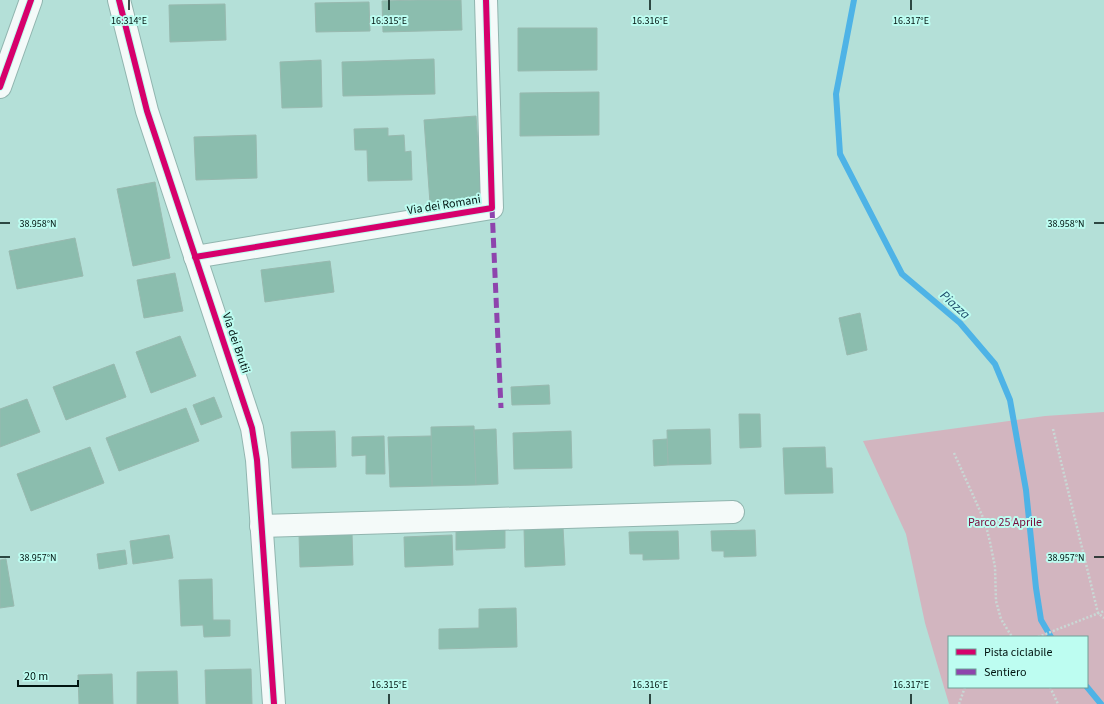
<svg xmlns="http://www.w3.org/2000/svg" width="1104" height="704" font-family="'Source Sans 3',sans-serif">
  <style>
    .green { fill: #d2b5bf; fill-rule: evenodd }
    .lines { fill: none; stroke-linecap: round; stroke-linejoin: round }
    .stream { stroke: #4eb3e6; stroke-width: 6 }
    .building { fill: #8bbdae; stroke: #98b9af }
    .minor-casing { stroke: #91b5af; stroke-width: 24 }
    .path { stroke: #c9d8d5; stroke-width: 2.5; stroke-dasharray: 2 2; stroke-linecap: butt }
    .minor { stroke: #f4faf9; stroke-width: 22 }
    .quiet { stroke: #8e44ad; stroke-width: 5; stroke-dasharray: 10 5; stroke-linecap: butt }
    .cycleway-casing { stroke: #bdfdf1; stroke-width: 8 }
    .cycleway { stroke: #d6006c; stroke-width: 6 }
    .ticks { fill: none; stroke: #001410; stroke-width: 1.5 }
    .labels { text-anchor: middle; dominant-baseline: central; stroke-width: 4; stroke-linejoin: round; paint-order: stroke }
    .street-label { font-size: 12px; fill: #001410; stroke: #bdfdf1 }
    .park-label { font-size: 12px; fill: #7a093b; stroke: #bdfdf1 }
    .water-label { font-size: 13px; font-style: italic; fill: #1c4a69; stroke: #bdfdf1 }
    .ticks-label { font-size: 10px; text-anchor: middle; fill: #001410; stroke: #bdfdf1; stroke-width: 4; stroke-linejoin: round; paint-order: stroke }
  </style>
  <rect width="100%" height="100%" fill="#b4e0d8"/>
  <!-- green -->
  <path class="green" d="M1104 412V704H949L925 623 906 534 863 441 1045 416ZM949 637H1087V687H949Z"/>
  <g class="lines">
    <!-- stream -->
    <g class="stream">
      <polyline points="854,0 836,94 840,154 902,274 960,323 995,364 1010,400 1026,490 1036,588 1041,620 1051,637"/>
      <polyline points="1087,687 1101,704"/>
    </g>
  </g>
  <!-- building -->
  <g class="building">
    <polygon points="418,0 461,0 462,30 383,32 382,1"/>
    <polygon points="369,2 370,31 316,32 315,3"/>
    <polygon points="225,4 226,40 170,42 169,5"/>
    <polygon points="518,28 597,28 597,70 518,71"/>
    <polygon points="434,59 435,94 343,96 342,62"/>
    <polygon points="321,60 322,107 282,108 280,62"/>
    <polygon points="599,92 599,135 520,136 520,93"/>
    <polygon points="476,116 482,199 430,203 424,120"/>
    <polygon points="388,128 388,136 404,135 405,152 411,151 412,180 368,181 367,150 355,150 354,129"/>
    <polygon points="256,135 257,178 196,180 194,137"/>
    <polygon points="155,182 170,258 133,266 117,189"/>
    <polygon points="75,238 83,276 17,289 9,251"/>
    <polygon points="330,261 334,292 265,302 261,270"/>
    <polygon points="175,273 183,311 144,318 137,280"/>
    <polygon points="860,313 867,350 847,355 839,318"/>
    <polygon points="180,336 196,376 151,393 136,352"/>
    <polygon points="114,364 126,397 66,420 53,387"/>
    <polygon points="549,385 550,404 512,405 511,387"/>
    <polygon points="214,397 222,417 201,425 193,405"/>
    <polygon points="27,399 40,432 0,447 0,409"/>
    <polygon points="186,408 199,441 119,471 106,438"/>
    <polygon points="739,414 760,414 761,447 740,448"/>
    <polygon points="474,426 476,485 432,486 431,427"/>
    <polygon points="496,429 498,484 476,485 474,430"/>
    <polygon points="710,429 711,464 668,465 667,430"/>
    <polygon points="335,431 336,467 292,468 291,432"/>
    <polygon points="571,431 572,468 514,469 513,433"/>
    <polygon points="384,436 385,474 366,474 366,455 352,456 352,437"/>
    <polygon points="431,436 432,486 390,487 388,437"/>
    <polygon points="667,439 668,465 654,466 653,440"/>
    <polygon points="90,447 104,483 31,511 17,474"/>
    <polygon points="825,447 826,468 832,468 833,493 785,494 783,448"/>
    <polygon points="563,527 565,565 525,567 524,528"/>
    <polygon points="505,528 505,548 456,550 456,530"/>
    <polygon points="755,530 756,556 724,557 724,551 712,551 711,531"/>
    <polygon points="678,531 679,559 643,560 643,554 630,554 629,532"/>
    <polygon points="352,533 353,565 300,567 299,534"/>
    <polygon points="169,535 173,558 133,564 130,541"/>
    <polygon points="452,535 453,565 405,567 404,537"/>
    <polygon points="125,550 127,564 99,569 97,554"/>
    <polygon points="6,559 14,606 0,608 0,560"/>
    <polygon points="212,579 213,620 230,620 230,636 204,637 203,625 181,626 179,580"/>
    <polygon points="516,608 517,647 439,649 439,629 479,628 479,609"/>
    <polygon points="251,669 252,704 206,704 205,670"/>
    <polygon points="177,671 178,704 137,704 137,672"/>
    <polygon points="112,674 113,704 79,704 78,675"/>
  </g>
  <g class="lines">
    <defs>
      <g id="minor">
        <polyline points="119,0 147,111 252,428 257,460 274,704"/>
        <polyline points="0,87 31,0"/>
        <polyline points="195,257 492,208 486,0"/>
        <polyline points="261,526 733,512"/>
      </g>
    </defs>
    <!-- minor casing -->
    <use href="#minor" class="minor-casing"/>
    <!-- path -->
    <g class="path">
      <polyline points="1053,429 1098,613 1104,618"/>
      <polyline points="954,453 985,522 990,542 995,567 996,601 1001,619 1012,637"/>
      <polyline points="1038,637 1104,611"/>
      <polyline points="1050,687 1058,704"/>
      <polyline points="959,704 965,687"/>
    </g>
    <!-- minor -->
    <use href="#minor" class="minor"/>
    <!-- quiet -->
    <polyline class="quiet" points="492,208 501,408"/>
    <defs>
      <g id="cycleway">
        <polyline points="119,0 147,111 252,428 257,460 274,704"/>
        <polyline points="0,87 31,0"/>
        <polyline points="195,257 492,208 486,0"/>
      </g>
    </defs>
    <!-- cycleway casing -->
    <use href="#cycleway" class="cycleway-casing"/>
    <!-- cycleway -->
    <use href="#cycleway" class="cycleway"/>
  </g>
  <!-- ticks -->
  <path class="ticks" d="M129 0V10M389 0V10M650 0V10M911 0V10M0 223H10M1094 223H1104M0 557H10M1094 557H1104M389 694V704M650 694V704M911 694V704"/>
  <g class="labels">
    <!-- street labels -->
    <g class="street-label">
      <text transform="translate(444 205) rotate(-9)">Via dei Romani</text>
      <text transform="translate(236 343) rotate(71)">Via dei Brutii</text>
    </g>
    <!-- park labels -->
    <g class="park-label">
      <text x="1005" y="522">Parco 25 Aprile</text>
    </g>
    <!-- water labels -->
    <g class="water-label">
      <text transform="translate(955 305) rotate(42)">Piazza</text>
    </g>
  </g>
  <g class="ticks-label">
    <text x="129" y="24">16.314°E</text>
    <text x="389" y="24">16.315°E</text>
    <text x="650" y="24">16.316°E</text>
    <text x="911" y="24">16.317°E</text>
    <text x="38" y="227">38.958°N</text>
    <text x="1066" y="227">38.958°N</text>
    <text x="38" y="561">38.957°N</text>
    <text x="1066" y="561">38.957°N</text>
    <text x="389" y="688">16.315°E</text>
    <text x="650" y="688">16.316°E</text>
    <text x="911" y="688">16.317°E</text>
  </g>
  <!-- legend -->
  <rect x="948" y="636" width="140" height="52" fill="#bdfdf1" stroke="#71a097"/>
  <rect x="956" y="649" width="20" height="6" fill="#d6006c" stroke="#71a097"/>
  <text x="984" y="656" font-size="12" fill="#001410">Pista ciclabile</text>
  <rect x="956" y="669" width="20" height="6" fill="#8e44ad" stroke="#71a097"/>
  <text x="984" y="676" font-size="12" fill="#001410">Sentiero</text>
  <!-- scale -->
  <path d="M18 680v6h60v-6" fill="none" stroke="#001410" stroke-width="2"/>
  <text x="24" y="680" font-size="12" fill="#001410" stroke="#bdfdf1" stroke-width="3" paint-order="stroke">20 m</text>
</svg>
